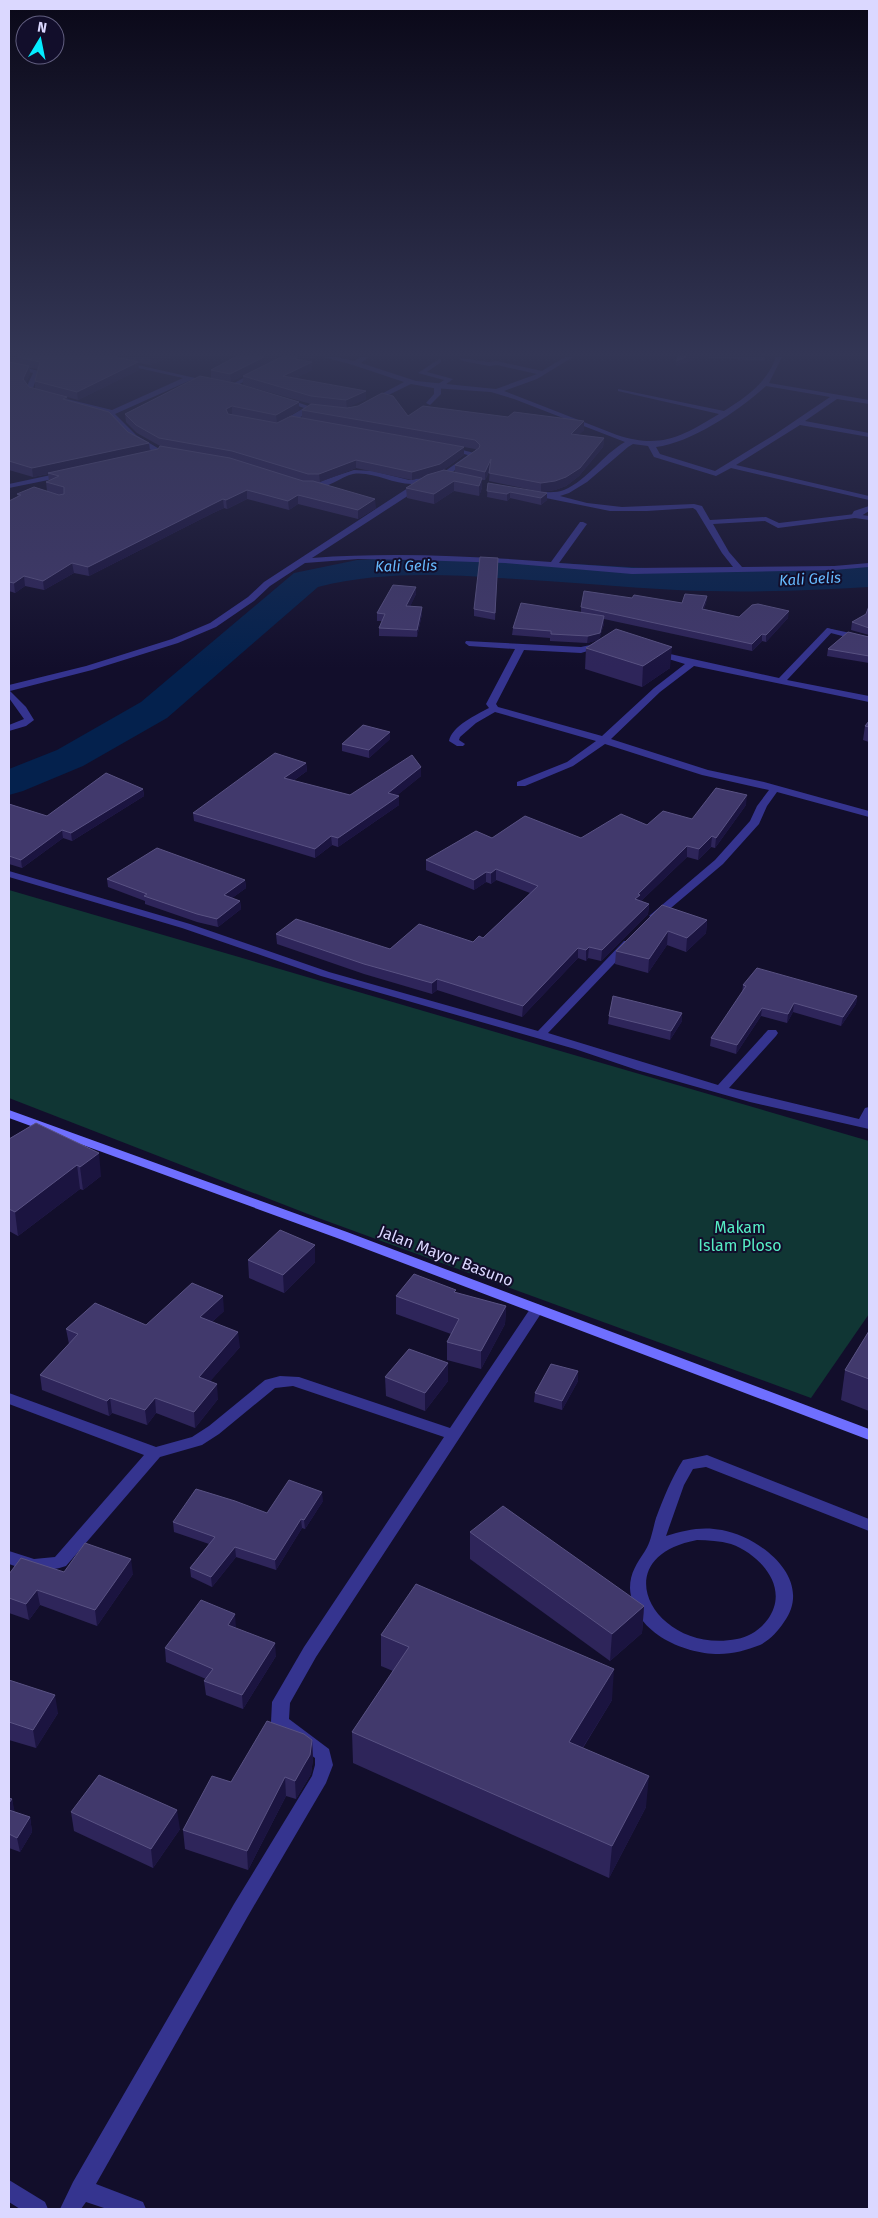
<svg xmlns="http://www.w3.org/2000/svg" width="878" height="2218" font-family="'Fira Sans',sans-serif">
  <style>
    .green { fill: #103634 }
    .lines { fill: none; stroke-linecap: round; stroke-linejoin: round }
    .river { fill: #04214d; fill-rule: evenodd }
    .lane { fill: #35348f; fill-rule: evenodd }
    .street { fill: #35348f; fill-rule: evenodd }
    .secondary { fill: #6f6fff; fill-rule: evenodd }
    .wall { fill: #2e255a; fill-rule: evenodd }
    .shaded-wall { fill: #1b1440 }
    .building { fill: #41396c; stroke: #595283 }
    .labels { text-anchor: middle; dominant-baseline: central; stroke-width: 4; stroke-linejoin: round; paint-order: stroke }
    .far-water-label { font-size: 15px; font-style: italic; fill: #6bf; stroke: #120e2b }
    .park-label { font-size: 16px; fill: #56edc4; stroke: #120e2b }
    .street-label { font-size: 16px; fill: #dbd8ff; stroke: #120e2b }
  </style>
  <rect width="100%" height="100%" fill="#120e2b"/>
  <!-- green -->
  <polygon class="green" points="9,890 869,1141 869,1314 811,1398 313,1216 9,1098"/>
  <g class="lines">
    <!-- river -->
    <path class="river" d="M434 556 700 571 869 567V587C805 591 740 593 676 590 617 587 558 581 498 578 438 574 377 572 318 587L167 718 83 766 23 791 9 795V769L57 750 141 702 294 573 357 560Z"/>
    <!-- lane -->
    <g class="lane">
      <polygon points="439,359 441,360 441,362 427,372 453,379 441,388 441,394 430,405 426,403 434,394 434,387 444,380 418,373"/>
      <polygon points="869,506 869,511 858,518 851,516 854,511"/>
      <polygon points="827,628 869,637 869,643 827,632"/>
      <path d="M707 1455 869 1519V1531L706 1467 693 1469 684 1485 666 1536C685 1530 702 1526 722 1530 760 1537 815 1579 784 1622 778 1631 770 1640 760 1645 747 1650 733 1654 719 1654 682 1654 632 1631 630 1588 630 1573 637 1563 645 1551 651 1542 653 1528 656 1518 664 1497 671 1479 683 1460ZM697 1540C708 1540 720 1541 731 1544 761 1555 790 1588 768 1619 761 1629 749 1637 737 1639 656 1655 601 1558 697 1540Z"/>
    </g>
    <!-- street -->
    <g class="street">
      <polygon points="89,357 102,357 213,382 210,384 191,380 115,414 136,435 161,450 158,456 143,459 143,455 153,451 130,439 106,413 30,393 26,388 33,373 9,368 9,364 39,371 33,388 34,391 112,410 183,378"/>
      <path d="M324 357H337L354 361 361 357H369L361 363 416 381 496 389 537 374 497 365 489 366 463 361 460 359 461 358 489 362 497 361 542 371 565 357H573L537 379 504 391 617 435C661 449 681 437 719 414L618 391V389L724 411C746 397 767 383 776 357H782L769 383 869 400V404L837 399 805 421 869 433V437L800 425 736 465 869 496V500L731 468 716 476 654 457 648 446 633 444 628 447 587 482 569 493 560 496 587 503 622 507 694 504 702 506 710 520 766 517 779 523 855 514 869 516V520L855 518 778 528 765 521 713 524 729 552 742 567 834 566 869 563V567L834 570 632 574 505 563 415 560 358 559 305 563 270 586 254 601 216 627 178 643 92 670 10 691 26 707 34 720 26 726 9 731V725L24 719 9 698V685L86 666 172 639 210 623 248 597 264 582 414 484C393 485 374 471 353 474 339 477 320 495 306 486L354 470 373 471 409 480 430 477 434 479 423 483V486L312 558C392 552 472 556 551 562L580 522H583L587 524 559 563 632 568 733 567 722 553 696 510 693 508 647 511H610L526 494C533 489 553 495 564 490 588 480 602 455 625 442L514 399 491 392 433 388 411 384 372 403H368V401L404 382 353 365ZM766 386 830 397 774 435 715 471 660 454 656 447C691 443 740 410 766 386Z"/>
      <polygon points="258,370 261,372 260,373 234,387 229,386"/>
      <polygon points="281,398 285,398 314,408 293,422 287,422 287,418 304,408 281,400"/>
      <polygon points="447,446 478,454 444,478 440,476 441,474 468,455 447,450"/>
      <polygon points="65,472 69,474 68,476 9,488 9,484"/>
      <path d="M827 628 834 630 787 680 869 696V702L694 666 660 692 611 739 708 770 764 782 869 811V817L777 792 767 806 759 824 723 864 659 918 655 919 649 916 715 860 750 821 757 806 769 790 702 775 605 744 573 766 525 786H517V782L567 762 596 741 495 712 476 723 460 737 459 740 465 744 463 746H457L449 741C452 726 476 715 489 708L486 704 515 649 469 646 465 643 466 641 581 647 604 642V646L581 653 524 650 496 704 498 707 602 736 654 688 685 664 652 654V650L779 678Z"/>
      <polygon points="9,871 190,924 329,972 538,1031 624,941 632,941 634,943 632,945 548,1033 718,1085 768,1030 776,1030 778,1033 776,1036 729,1088 859,1119 865,1108 869,1107 869,1129 750,1102 637,1070 575,1049 321,976 182,928 9,877"/>
      <path d="M537 1304 542 1306 544 1309 542 1312 316 1657 290 1703 289 1719 329 1749 333 1765 326 1783 248 1916 96 2184 143 2202 146 2209H107L86 2202 81 2209H60L73 2182 234 1904 312 1776 315 1765V1758L274 1727 271 1722 272 1702 304 1647 444 1437 293 1386 275 1388 219 1434 202 1445 160 1457 66 1566C45 1573 29 1571 9 1564V1551L34 1559 55 1557 144 1455 9 1404V1393L156 1447 192 1437 209 1426 265 1380 280 1376 299 1377 450 1428 532 1306Z"/>
      <polygon points="9,2180 45,2202 48,2209 20,2209 9,2202"/>
    </g>
    <!-- secondary -->
    <polygon class="secondary" points="9,1110 347,1232 869,1429 869,1440 337,1238 9,1118"/>
  </g>
  <!-- wall -->
  <g class="wall">
    <path d="M9 357H170L150 365 138 363 139 370 78 400 67 397 68 400 149 443 150 451 158 449 160 446 137 433 126 422 125 414 299 402V410L277 423 302 418V410L311 404 243 385V376L281 357H314L306 361 312 362V370L296 378 366 399 348 407 408 416 584 430 578 435 604 438 603 447 579 476 566 486 555 490 541 492 489 481 490 470 485 480H482V488L479 496 454 491 434 504 407 498 406 488 424 477 412 480 356 468 320 482H318L376 508 358 519 298 504 289 510 247 499 227 509 224 508 211 514 89 576 74 573 44 590 25 586 15 593 9 591V501L18 496 17 494 47 491 46 482 49 481 48 474 33 477 9 470ZM30 368 38 369 35 381V388L29 387 26 383 30 374ZM376 431 475 449 476 450 455 465V472L443 470 464 455Z"/>
    <polygon points="235,357 276,357 276,359 231,382 211,378 211,370"/>
    <polygon points="705,357 765,357 765,361"/>
    <polygon points="488,483 547,500 541,505 510,498 507,501 487,497"/>
    <polygon points="498,558 495,620 474,616 474,609"/>
    <polygon points="416,587 416,594 410,606 422,614 417,637 379,636 379,628 382,621 377,621 377,613"/>
    <polygon points="707,596 706,603 704,609 739,617 788,618 766,642 762,641 752,651 604,619 604,624 599,639 670,668 642,687 585,669 586,648 598,640 587,643 550,641 550,638 512,635 513,628 581,613 581,607 632,598 682,603"/>
    <polygon points="869,606 869,635 851,630 852,622 866,614"/>
    <polygon points="869,637 869,663 827,656 828,649"/>
    <polygon points="869,721 869,742 863,740 865,726"/>
    <polygon points="390,739 369,758 342,751 342,744"/>
    <polygon points="306,763 307,771 293,781 350,795 421,767 421,776 396,796 399,805 338,847 332,845 315,858 194,821 193,813"/>
    <polygon points="143,789 144,796 72,841 63,838 22,868 9,864 9,804 47,816"/>
    <polygon points="746,805 715,848 711,847 698,860 687,857 641,901 649,904 648,914 601,961 588,958 586,961 578,958 522,1017 437,990 432,994 364,974 277,944 276,934 390,949 473,942 483,938 530,893 496,880 491,884 486,882 474,890 426,870 426,860 492,838 581,838 647,825 692,819"/>
    <polygon points="107,879 245,880 246,888 232,898 240,901 241,909 218,927 197,922 145,904 145,901 108,887"/>
    <polygon points="662,905 707,920 706,933 686,952 667,945 648,973 615,964 616,951"/>
    <polygon points="743,985 857,996 856,1004 841,1026 793,1012 787,1023 761,1016 736,1054 710,1046 711,1038 742,993"/>
    <polygon points="682,1013 682,1021 670,1040 608,1024 609,1016"/>
    <polygon points="36,1123 101,1176 83,1190 80,1189 18,1236 9,1231 9,1139"/>
    <polygon points="315,1245 315,1262 284,1293 249,1278 248,1260"/>
    <polygon points="456,1293 506,1306 505,1324 481,1369 447,1360 447,1342 451,1334 396,1314 396,1296"/>
    <polygon points="224,1311 212,1322 240,1347 210,1381 218,1399 195,1428 156,1413 147,1425 112,1413 109,1416 42,1390 40,1375 69,1344 66,1329 146,1325"/>
    <polygon points="869,1331 869,1411 841,1400 845,1370"/>
    <polygon points="448,1363 448,1381 425,1411 386,1396 385,1377"/>
    <polygon points="578,1371 578,1381 562,1410 534,1402 535,1393"/>
    <polygon points="323,1501 305,1529 302,1528 276,1570 236,1557 212,1587 191,1577 190,1568 209,1544 174,1532 173,1522 267,1513"/>
    <polygon points="470,1532 644,1606 642,1633 610,1661 470,1559"/>
    <polygon points="64,1572 133,1574 97,1626 40,1605 29,1620 9,1613 9,1574"/>
    <polygon points="236,1628 276,1656 243,1709 206,1695 204,1681 206,1679 166,1662 165,1648"/>
    <polygon points="381,1635 612,1700 583,1748 646,1807 609,1878 353,1763 352,1732 393,1671 381,1666"/>
    <polygon points="9,1680 58,1713 36,1748 9,1740"/>
    <polygon points="312,1740 313,1759 311,1774 296,1799 286,1796 248,1870 185,1849 183,1830 231,1782"/>
    <polygon points="9,1798 12,1799 14,1812 30,1817 32,1832 20,1852 9,1848"/>
    <polygon points="71,1812 180,1829 153,1868 74,1831"/>
  </g>
  <!-- shaded-wall -->
  <g class="shaded-wall">
    <polygon points="150,357 170,357 150,365"/>
    <polygon points="264,357 276,357 276,359 231,382 230,374"/>
    <polygon points="298,357 314,357 296,367 295,359"/>
    <polygon points="686,357 700,357 676,367 676,361"/>
    <polygon points="138,362 139,370 78,400 77,392"/>
    <polygon points="312,362 312,370 283,384 283,376"/>
    <polygon points="29,366 30,374 24,387 23,379"/>
    <polygon points="366,391 366,399 347,408 346,400"/>
    <polygon points="299,402 299,410 277,423 276,415"/>
    <polygon points="232,406 232,414 226,417 226,409"/>
    <polygon points="584,421 584,430 570,443 571,434"/>
    <polygon points="604,438 603,447 579,476 566,486 555,490 541,492 541,483"/>
    <polygon points="149,443 150,452 48,473 48,474 33,477 32,468"/>
    <polygon points="464,447 464,455 440,472 412,480 412,472"/>
    <polygon points="491,459 491,468 485,480 485,472"/>
    <polygon points="356,460 356,468 320,482 319,474"/>
    <polygon points="482,478 482,488 479,496 479,486"/>
    <polygon points="454,481 454,491 434,504 434,494"/>
    <polygon points="247,490 247,499 227,509 226,500"/>
    <polygon points="510,492 510,498 507,501 507,494"/>
    <polygon points="547,493 547,500 541,505 541,498"/>
    <polygon points="298,495 298,504 289,510 288,501"/>
    <polygon points="223,499 224,508 211,514 89,576 88,567 211,505"/>
    <polygon points="375,499 376,508 358,519 358,510"/>
    <polygon points="72,563 74,573 44,590 43,581"/>
    <polygon points="24,576 25,586 15,593 14,583"/>
    <polygon points="416,587 416,594 407,613 406,606"/>
    <polygon points="707,596 706,603 702,616 702,609"/>
    <polygon points="422,607 422,614 417,637 417,630"/>
    <polygon points="789,611 788,618 766,642 766,635"/>
    <polygon points="604,616 604,624 599,640 587,643 588,636"/>
    <polygon points="762,634 762,641 752,651 752,644"/>
    <polygon points="672,647 670,668 642,687 643,666"/>
    <polygon points="390,732 390,739 369,758 369,750"/>
    <polygon points="306,763 307,771 284,787 284,778"/>
    <polygon points="421,767 421,776 389,802 388,793"/>
    <polygon points="143,789 144,796 72,841 71,833"/>
    <polygon points="747,795 746,805 715,848 716,838"/>
    <polygon points="399,796 399,805 338,847 338,838"/>
    <polygon points="62,830 63,838 22,868 21,860"/>
    <polygon points="331,836 332,845 315,858 315,849"/>
    <polygon points="712,836 711,847 698,860 699,849"/>
    <polygon points="687,846 687,857 639,903 635,899 638,894"/>
    <polygon points="496,869 496,880 491,884 491,873"/>
    <polygon points="486,872 486,882 474,890 474,880"/>
    <polygon points="245,880 246,888 224,904 224,895"/>
    <polygon points="240,901 241,909 218,927 217,919"/>
    <polygon points="649,904 648,914 601,961 602,950"/>
    <polygon points="707,920 706,933 686,952 687,938"/>
    <polygon points="668,931 667,945 648,973 649,959"/>
    <polygon points="589,947 588,958 586,961 586,950"/>
    <polygon points="578,948 578,958 522,1017 523,1006"/>
    <polygon points="437,979 437,990 432,994 432,983"/>
    <polygon points="857,996 856,1004 841,1026 843,1017"/>
    <polygon points="794,1003 793,1012 787,1023 788,1014"/>
    <polygon points="762,1008 761,1016 736,1054 737,1045"/>
    <polygon points="682,1013 682,1021 670,1040 671,1031"/>
    <polygon points="99,1153 101,1176 83,1190 80,1167"/>
    <polygon points="77,1165 80,1189 18,1236 15,1212"/>
    <polygon points="315,1245 315,1262 284,1293 283,1275"/>
    <polygon points="223,1296 224,1311 201,1332 200,1317"/>
    <polygon points="506,1306 505,1324 481,1369 481,1351"/>
    <polygon points="238,1332 240,1347 200,1393 199,1377"/>
    <polygon points="448,1363 448,1381 425,1411 425,1393"/>
    <polygon points="578,1371 578,1381 562,1410 562,1401"/>
    <polygon points="217,1384 218,1399 195,1428 194,1412"/>
    <polygon points="110,1398 112,1413 109,1416 107,1401"/>
    <polygon points="155,1398 156,1413 147,1425 145,1410"/>
    <polygon points="322,1492 323,1501 305,1529 304,1520"/>
    <polygon points="301,1519 302,1528 276,1570 275,1560"/>
    <polygon points="235,1547 236,1557 212,1587 211,1577"/>
    <polygon points="131,1559 133,1574 97,1626 95,1610"/>
    <polygon points="37,1590 40,1605 29,1620 26,1604"/>
    <polygon points="644,1606 642,1633 610,1661 612,1634"/>
    <polygon points="235,1614 236,1628 228,1625"/>
    <polygon points="275,1643 276,1656 243,1709 242,1695"/>
    <polygon points="614,1669 612,1700 567,1773 569,1742"/>
    <polygon points="55,1695 58,1713 36,1748 33,1730"/>
    <polygon points="312,1740 313,1759 311,1774 296,1799 295,1781"/>
    <polygon points="649,1776 646,1807 609,1878 612,1846"/>
    <polygon points="285,1777 286,1796 248,1870 247,1851"/>
    <polygon points="12,1799 15,1813 9,1823 9,1803"/>
    <polygon points="177,1810 180,1829 153,1868 151,1849"/>
    <polygon points="30,1817 32,1832 20,1852 17,1838"/>
  </g>
  <!-- building -->
  <g class="building">
    <polygon points="18,357 116,357 138,362 77,392 35,381 40,362"/>
    <polygon points="235,357 264,357 230,374 211,370"/>
    <polygon points="281,357 298,357 295,359 312,362 283,376 366,391 346,400 311,396 243,376"/>
    <polygon points="678,357 686,357 676,361"/>
    <polygon points="9,362 29,366 23,379 29,387 67,397 63,399 109,412 128,432 149,443 32,468 9,461"/>
    <polygon points="200,376 239,384 299,402 276,415 232,406 226,409 228,414 277,423 291,416 464,447 440,464 412,472 356,460 319,474 308,474 232,451 159,438 136,425 125,414"/>
    <polygon points="382,393 393,396 408,416 423,406 508,417 514,412 584,421 571,434 604,438 580,468 566,477 555,481 541,483 489,473 491,459 485,472 455,465 479,448 480,445 475,440 302,410 311,404 347,408 358,406"/>
    <polygon points="160,446 230,458 303,481 313,481 375,499 358,510 298,495 288,501 247,490 226,500 223,499 211,505 88,567 72,563 43,581 24,576 14,583 9,582 9,501 21,495 17,494 34,487 59,495 64,494 64,487 46,482 59,476 48,473 158,449"/>
    <polygon points="444,470 482,478 479,486 454,481 434,494 406,488 427,475"/>
    <polygon points="488,483 547,493 541,498 510,492 507,494 487,491"/>
    <polygon points="480,557 498,558 495,613 474,609"/>
    <polygon points="393,585 416,587 406,606 422,607 417,630 379,628 385,614 377,613"/>
    <polygon points="584,591 632,598 634,595 682,603 685,594 707,596 702,609 739,617 752,605 758,604 789,611 766,635 762,634 752,644 581,607"/>
    <polygon points="521,603 604,616 600,633 588,636 551,634 551,631 513,628"/>
    <polygon points="869,606 869,628 852,622 866,614"/>
    <polygon points="616,629 672,647 643,666 586,648"/>
    <polygon points="848,632 869,637 869,656 828,649"/>
    <polygon points="869,721 869,727 865,726"/>
    <polygon points="363,725 390,732 369,750 342,744"/>
    <polygon points="275,753 306,763 284,778 350,795 412,755 421,767 388,793 399,796 338,838 331,836 315,849 193,813"/>
    <polygon points="106,773 143,789 71,833 62,830 21,860 9,856 9,804 47,816"/>
    <polygon points="716,788 747,795 716,838 712,836 699,849 687,846 638,894 640,895 635,899 649,904 602,950 589,947 586,950 578,948 523,1006 437,979 432,983 364,964 276,934 296,919 390,949 419,924 473,942 479,936 483,938 538,886 496,869 491,873 486,872 474,880 426,860 476,831 492,838 525,816 581,838 621,814 647,825 663,811 692,819"/>
    <polygon points="157,848 245,880 224,895 240,901 217,919 197,914 144,896 147,894 107,879"/>
    <polygon points="662,905 707,920 687,938 668,931 649,959 616,951"/>
    <polygon points="757,968 857,996 843,1017 794,1003 788,1014 762,1008 737,1045 711,1038 746,986 743,985"/>
    <polygon points="613,996 682,1013 671,1031 609,1016"/>
    <polygon points="36,1123 99,1153 80,1167 77,1165 15,1212 9,1209 9,1139"/>
    <polygon points="280,1230 315,1245 283,1275 248,1260"/>
    <polygon points="414,1274 456,1290 454,1292 506,1306 481,1351 447,1342 459,1319 396,1296"/>
    <polygon points="192,1283 223,1296 200,1317 238,1332 199,1377 217,1384 194,1412 155,1398 145,1410 110,1398 107,1401 40,1375 78,1334 66,1329 95,1303 146,1325"/>
    <polygon points="869,1331 869,1379 845,1370"/>
    <polygon points="409,1349 448,1363 425,1393 385,1377"/>
    <polygon points="551,1364 578,1371 562,1401 535,1393"/>
    <polygon points="289,1480 322,1492 304,1520 301,1519 275,1560 235,1547 211,1577 190,1568 215,1537 173,1522 196,1489 235,1501 267,1513"/>
    <polygon points="503,1506 644,1606 612,1634 470,1532"/>
    <polygon points="85,1543 131,1559 95,1610 37,1590 26,1604 9,1598 9,1574 21,1558 64,1572"/>
    <polygon points="416,1584 614,1669 569,1742 649,1776 612,1846 352,1732 409,1647 381,1635"/>
    <polygon points="201,1600 235,1614 228,1625 275,1643 242,1695 204,1681 213,1669 165,1648"/>
    <polygon points="9,1680 55,1695 33,1730 9,1722"/>
    <polygon points="267,1721 304,1734 312,1740 310,1755 304,1765 295,1781 285,1777 247,1851 183,1830 212,1776 231,1782"/>
    <polygon points="99,1775 177,1810 151,1849 71,1812"/>
    <polygon points="9,1798 12,1799 9,1803"/>
    <polygon points="9,1810 30,1817 17,1838 9,1834"/>
  </g>
  <!-- sky -->
  <linearGradient id="sky" x2="0" y2="1"><stop stop-color="#0a0818"/><stop offset="0.53" stop-color="#333655"/><stop offset="1" stop-color="#333655" stop-opacity="0"/></linearGradient>
  <rect width="878" height="668" fill="url(#sky)"/>
  <g class="labels">
    <!-- far-water labels -->
    <g class="far-water-label">
      <text transform="translate(406 566) rotate(-1)">Kali Gelis</text>
      <text transform="translate(810 579) rotate(-3)">Kali Gelis</text>
    </g>
    <!-- park labels -->
    <g class="park-label">
      <text x="740" y="1227">Makam<tspan x="740" dy="18">Islam Ploso</tspan></text>
    </g>
    <!-- street labels -->
    <g class="street-label">
      <text transform="translate(446 1256) rotate(21)">Jalan Mayor Basuno</text>
    </g>
  </g>
  <!-- border -->
  <rect width="878" height="2218" fill="none" stroke="#dbd8ff" stroke-width="20"/>
  <!-- north arrow -->
  <g transform="translate(40 40) rotate(10)"><circle r="24" fill="#120e2b" stroke="#625f80"/>
  <path d="M0-4L9 19L0 12L-9 19Z" fill="#04ecff"/>
  <text y="-8" font-size="14" font-weight="bold" text-anchor="middle" fill="#dbd8ff">N</text>
  </g>
</svg>
